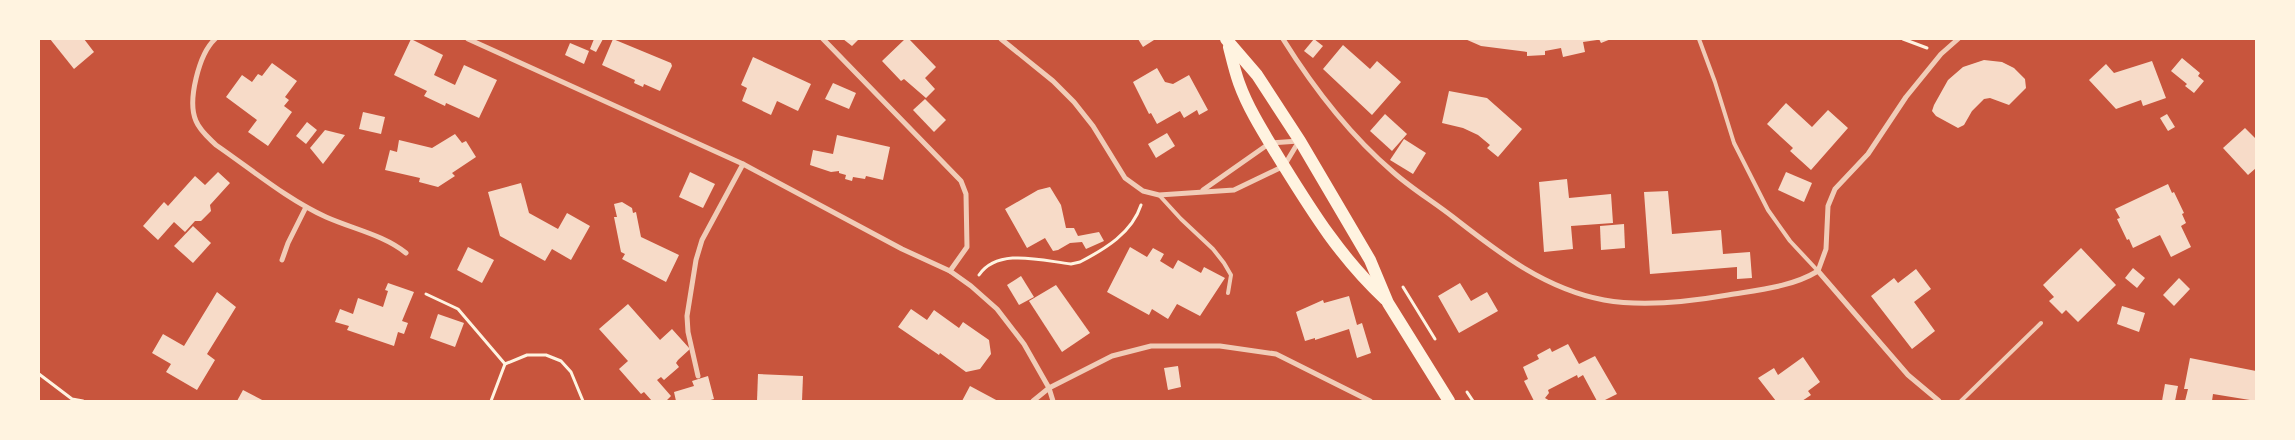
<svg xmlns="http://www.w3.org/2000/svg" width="2295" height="440" font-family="'PT Sans Narrow',sans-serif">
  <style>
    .building { fill: #f7dbc8 }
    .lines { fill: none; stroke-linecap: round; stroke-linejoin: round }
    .path { stroke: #fff3e0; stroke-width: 3 }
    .service { stroke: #f1ccb7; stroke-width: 4 }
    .minor { stroke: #f1ccb7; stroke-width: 5 }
    .primary { stroke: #fff3e0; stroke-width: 12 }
  </style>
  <rect width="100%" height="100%" fill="#c8553d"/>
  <!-- building -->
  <g class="building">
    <polygon points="50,39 84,39 94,52 74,69"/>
    <polygon points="411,39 443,55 434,75 455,85 464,65 497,80 479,118 446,103 445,106 424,96 427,91 394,75"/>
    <polygon points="594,39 603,39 596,52 590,49"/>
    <polygon points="613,39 671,63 672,66 660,91 644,84 643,87 634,83 635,80 602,65"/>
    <polygon points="843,39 859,39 852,46"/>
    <polygon points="905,39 909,39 936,67 925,78 935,89 926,98 904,79 901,81 882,61"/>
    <polygon points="1138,39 1154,39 1154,40 1143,47"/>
    <polygon points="1314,39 1323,46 1313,58 1304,51"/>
    <polygon points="1465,39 1597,39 1597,40 1583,42 1585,52 1563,57 1561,48 1545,51 1545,55 1527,56 1527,52 1481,46"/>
    <polygon points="1599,39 1611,39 1601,43"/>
    <polygon points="570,43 589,51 584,64 565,55"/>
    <polygon points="1343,45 1370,69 1377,61 1401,82 1372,115 1323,69"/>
    <polygon points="753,57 811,84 798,111 777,101 771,115 742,101 747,88 741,85"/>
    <polygon points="2182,58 2200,73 2198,76 2204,81 2194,93 2185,86 2187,84 2171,71"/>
    <polygon points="1984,60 2002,62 2014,68 2025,79 2026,88 2009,105 1990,98 1984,99 1972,111 1964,125 1958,128 1936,116 1932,111 1934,105 1948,80 1963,67"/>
    <polygon points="2152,61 2166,98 2143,106 2141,100 2116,109 2089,80 2106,64 2114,73"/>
    <polygon points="272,63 297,81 285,97 289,100 284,106 292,112 268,146 248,132 257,120 226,97 242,75 252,82 258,74 262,76"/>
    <polygon points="1157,68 1165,82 1173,84 1189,75 1208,110 1199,115 1197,110 1184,118 1180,111 1157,124 1151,113 1149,114 1133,82"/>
    <polygon points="833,83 856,93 849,109 825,99"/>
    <polygon points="1449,91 1487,98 1522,129 1498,157 1487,148 1490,145 1478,135 1463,128 1442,123"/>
    <polygon points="925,99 946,120 934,132 913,110"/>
    <polygon points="1786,103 1812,127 1828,110 1848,128 1811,170 1790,151 1793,148 1767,124"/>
    <polygon points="363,112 385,117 381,134 359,129"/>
    <polygon points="1385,114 1407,134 1392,151 1370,131"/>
    <polygon points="2167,114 2175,127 2168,131 2160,118"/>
    <polygon points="307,122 317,130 306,144 296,136"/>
    <polygon points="2245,128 2256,139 2256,168 2248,175 2223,148"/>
    <polygon points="325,130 345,135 323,164 310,148"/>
    <polygon points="1167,133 1175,146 1156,158 1148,144"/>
    <polygon points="455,134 462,143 466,141 476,157 452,173 455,176 438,187 419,182 420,178 385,170 390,150 397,152 399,140 432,148"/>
    <polygon points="837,135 890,147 883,180 866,176 865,179 853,177 852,181 845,179 846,175 839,173 839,171 831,172 810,165 813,150 833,154"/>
    <polygon points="1404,139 1426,153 1413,174 1390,160"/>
    <polygon points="218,172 230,183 210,205 211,211 201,221 195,221 185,232 174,222 158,240 143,226 164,202 168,206 195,176 205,185"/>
    <polygon points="690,172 715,184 703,208 679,197"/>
    <polygon points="1786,172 1812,183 1804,202 1778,190"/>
    <polygon points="1567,179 1569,198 1611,194 1613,223 1571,226 1573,249 1544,252 1539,182"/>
    <polygon points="521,183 529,213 558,229 567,213 590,226 571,260 552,249 545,261 500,236 488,192"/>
    <polygon points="2168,184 2172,193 2174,192 2184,213 2182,214 2186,223 2181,226 2191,247 2171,257 2160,235 2133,248 2129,239 2127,240 2117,219 2120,218 2115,209"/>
    <polygon points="1050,187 1061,205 1066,228 1074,228 1078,236 1099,232 1104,241 1086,249 1082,242 1070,243 1058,250 1053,251 1045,238 1027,248 1005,209 1038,190"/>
    <polygon points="1668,191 1672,234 1721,230 1723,254 1750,252 1752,278 1737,279 1737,267 1650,274 1644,192"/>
    <polygon points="622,202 632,208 633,213 636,212 641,237 679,255 666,282 622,259 625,254 621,252 614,217 617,217 614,204"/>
    <polygon points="1624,224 1625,248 1601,250 1600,226"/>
    <polygon points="193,226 211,243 193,263 174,246"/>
    <polygon points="468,247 494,260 482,283 457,270"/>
    <polygon points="1130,247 1147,257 1153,248 1164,254 1160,261 1173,269 1178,260 1201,273 1204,267 1225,278 1200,316 1177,304 1168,319 1152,309 1149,315 1107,292"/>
    <polygon points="2081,248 2116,285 2078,322 2066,310 2062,314 2049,301 2054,297 2043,285"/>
    <polygon points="2133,268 2145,278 2137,288 2125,278"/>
    <polygon points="1916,269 1931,289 1914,302 1935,331 1912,349 1871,296 1894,278 1898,283"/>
    <polygon points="1021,276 1034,297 1019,305 1007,285"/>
    <polygon points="2179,278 2190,289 2174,306 2163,295"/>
    <polygon points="388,283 414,292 402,321 408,323 404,334 398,332 394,346 347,330 349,326 335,322 340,309 353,314 358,298 383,307 388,291 385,290"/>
    <polygon points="1460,283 1471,301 1487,292 1498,311 1459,333 1438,296"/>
    <polygon points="1056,285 1090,333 1062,352 1029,301"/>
    <polygon points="217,292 236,307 207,354 215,360 197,390 166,372 171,364 152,353 163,334 184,346"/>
    <polygon points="1349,296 1357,325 1362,323 1371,353 1357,358 1349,329 1315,340 1315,338 1305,341 1296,312 1323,300 1324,303"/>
    <polygon points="628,304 660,340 672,329 690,349 678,360 676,363 679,367 664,380 661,377 657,380 671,396 666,401 652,401 644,392 641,394 619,369 628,361 599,329"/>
    <polygon points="2122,306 2145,313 2139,332 2117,324"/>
    <polygon points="911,309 927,320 934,310 959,328 963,322 989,340 991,354 980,369 966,372 940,353 939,355 898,327"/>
    <polygon points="438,314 464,323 455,347 430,338"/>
    <polygon points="1568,344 1579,364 1595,356 1617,394 1603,401 1597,401 1583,375 1578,378 1577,375 1548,390 1549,393 1545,398 1550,401 1534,401 1524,381 1528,379 1523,367 1539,359 1537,355 1550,348 1552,352"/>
    <polygon points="1803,357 1820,382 1808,391 1811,395 1802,401 1776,401 1758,378 1774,368 1778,375"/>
    <polygon points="2190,358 2256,371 2256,401 2213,394 2212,401 2185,401 2188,389 2184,389"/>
    <polygon points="1178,366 1181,387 1168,390 1164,368"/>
    <polygon points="758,374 803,376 802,401 757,401"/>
    <polygon points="708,376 714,399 707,401 676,401 674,392 694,386 692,381"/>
    <polygon points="2165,384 2178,386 2175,401 2162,401"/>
    <polygon points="970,386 998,401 962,401"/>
    <polygon points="243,390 264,401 237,401"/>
  </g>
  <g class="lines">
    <!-- path -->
    <g class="path">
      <polyline points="1903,39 1927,48"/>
      <path d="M979 275C998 247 1043 261 1071 264L1080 262C1105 249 1132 233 1141 205"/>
      <polyline points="1403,287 1435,339"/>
      <polyline points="426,294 458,309 505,364 491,401"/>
      <polyline points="505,364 527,355 546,355 561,361 571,372 583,401"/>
      <polyline points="39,374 72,399 83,401"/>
      <polyline points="1467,392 1473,401"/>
    </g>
    <!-- service -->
    <g class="service">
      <polyline points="1699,39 1715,82 1734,143 1768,210 1790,241 1818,271"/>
      <polyline points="1159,195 1181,219 1213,249 1224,263 1231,275 1228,293"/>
      <polyline points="1961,401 2041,323"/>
    </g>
    <!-- minor -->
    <g class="minor">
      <path d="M215 39C199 54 187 101 196 121 200 131 209 138 216 145 251 169 288 200 326 217 353 229 384 235 406 253"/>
      <polyline points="468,39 743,164 902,249 950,271 971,286 997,309 1024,344 1049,388 1053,401"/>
      <polyline points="823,39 961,181 966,194 967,247 950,271"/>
      <polyline points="1001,39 1053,81 1074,102 1093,126 1125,178 1143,191 1159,195 1234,190 1284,166 1299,141"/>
      <path d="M1283 39C1313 87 1350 135 1393 172 1412 189 1434 202 1453 217 1499 253 1545 289 1604 300 1644 307 1688 302 1728 295 1758 290 1792 287 1818 271L1826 249 1828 206 1835 189 1868 154 1906 97 1941 54 1958 39"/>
      <polyline points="1203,190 1270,143 1299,141"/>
      <polyline points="282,260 288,243 306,207"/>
      <polyline points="1818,271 1908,375 1939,401"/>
      <polyline points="698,376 688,332 687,316 696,260 702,240 743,164"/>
      <polyline points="1033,401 1049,388 1112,356 1151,346 1220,346 1276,354 1370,401"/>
    </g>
    <!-- primary -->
    <g class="primary">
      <polyline points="1226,39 1257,75 1300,141 1370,260 1388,303 1449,401"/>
      <path d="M1229 47C1232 59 1235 72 1239 83 1249 111 1267 138 1282 163 1313 213 1341 258 1385 299"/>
    </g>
  </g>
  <!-- border -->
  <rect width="2295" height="440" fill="none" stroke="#fff3e0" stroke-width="80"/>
</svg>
